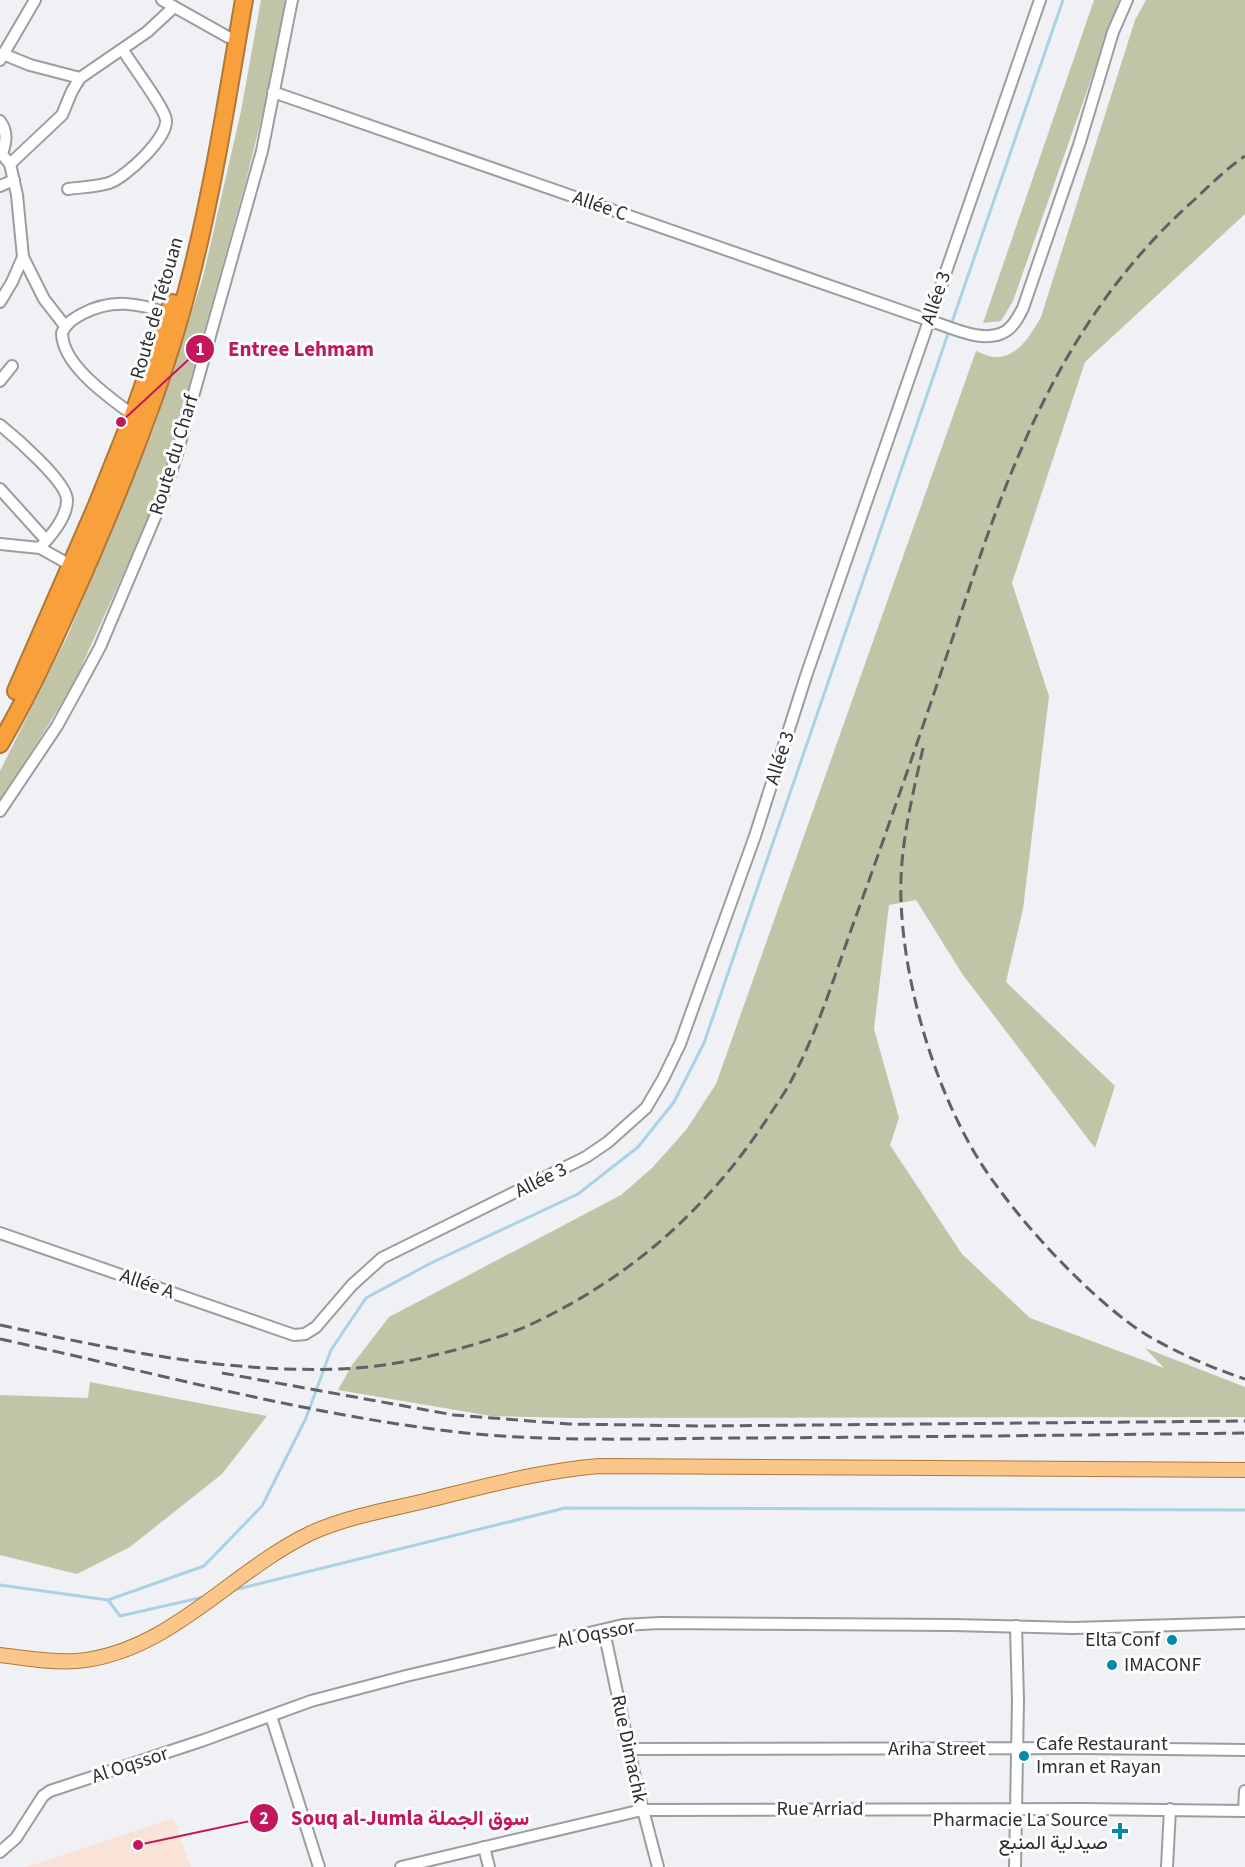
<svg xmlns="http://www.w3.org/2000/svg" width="1245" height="1867" font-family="'Source Sans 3',Vazirmatn,sans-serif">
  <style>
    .commercial { fill: #f9e2d6 }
    .green { fill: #c2c4a8 }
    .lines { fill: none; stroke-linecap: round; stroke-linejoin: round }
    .stream { stroke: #abd2e4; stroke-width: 3 }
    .minor-casing { stroke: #9b9ea0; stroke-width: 14 }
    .major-casing { stroke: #b07837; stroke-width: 16 }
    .highway-casing { stroke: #b07837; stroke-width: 20 }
    .minor { stroke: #fff; stroke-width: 10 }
    .major { stroke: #fac68a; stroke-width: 14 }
    .highway { stroke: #f7a03c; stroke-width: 16 }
    .rail { stroke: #606163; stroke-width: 3; stroke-dasharray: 12 6; stroke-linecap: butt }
    .poi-dot { fill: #0089a9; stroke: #fefeff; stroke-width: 2 }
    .labels { text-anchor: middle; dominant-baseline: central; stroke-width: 6; stroke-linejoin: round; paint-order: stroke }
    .street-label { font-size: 20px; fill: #2d2e2f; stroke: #fefeff }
    .poi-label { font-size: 20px; fill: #2d2e2f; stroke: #fefeff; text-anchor: end }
    .leader { fill: none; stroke: #c2185b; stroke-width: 2 }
    .callout-dot { fill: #c2185b; stroke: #fefeff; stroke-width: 2 }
    .mark-label { font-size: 18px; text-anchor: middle; font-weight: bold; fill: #fff }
    .callout-label { font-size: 21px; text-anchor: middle; font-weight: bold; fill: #c2185b; stroke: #fefeff; stroke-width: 6; stroke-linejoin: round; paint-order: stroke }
  </style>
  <rect width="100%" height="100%" fill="#eff1f4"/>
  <!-- commercial -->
  <polygon class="commercial" points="173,1818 191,1867 26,1867"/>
  <!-- green -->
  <g class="green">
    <polygon points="261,0 285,0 274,67 246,181 157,500 72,687 0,802 0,771 68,635 154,428 203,277 241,111"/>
    <polygon points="1094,0 1119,0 1013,301 1001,321 983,323"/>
    <path d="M1146 0H1245V214L1085 362 1012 583 1049 696 1023 909 1006 982 1115 1086 1095 1148 963 975 916 900 889 905 874 1029 899 1118 890 1145 962 1254 1030 1318 1164 1368 1145 1348 1245 1387V1417L574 1418 491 1416 338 1390 352 1365 389 1317 621 1195 652 1168 686 1130 716 1084 976 351C981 353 989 357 995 357 1018 358 1031 334 1041 317L1135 20Z"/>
    <polygon points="90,1382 267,1416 222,1474 130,1547 77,1574 0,1555 0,1395 88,1398"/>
  </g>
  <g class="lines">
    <!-- stream -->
    <g class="stream">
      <polyline points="951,325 1063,0"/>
      <polyline points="0,1585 108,1600 120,1616 204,1597"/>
      <polyline points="234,1590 565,1508 1245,1510"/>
      <polyline points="108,1600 204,1566 262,1506 306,1418 331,1350 366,1298 431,1263 578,1194 638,1147 674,1102 704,1043 949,331"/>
    </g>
    <defs>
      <g id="minor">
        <polyline points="162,0 228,37"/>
        <polyline points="0,54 3,54 30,65 80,78"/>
        <polyline points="0,60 35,0"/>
        <path d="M273 92 928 320C951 327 984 345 1006 331 1014 326 1019 316 1023 308L1079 145 1113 32 1127 0"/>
        <path d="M0 121C8 132 6 142 2 154"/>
        <polyline points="0,152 10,164 62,115 72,91 80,78 147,32 174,7"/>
        <polyline points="0,186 14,180"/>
        <path d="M68 189C81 187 96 187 109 183 125 178 168 138 166 120 165 108 131 64 123 50"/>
        <polyline points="23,257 44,299 65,326"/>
        <polyline points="0,302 12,282 23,257 17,195 10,164"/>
        <polyline points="0,381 12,366"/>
        <path d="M133 415C110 398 62 365 62 333 66 323 73 319 82 314 112 298 139 303 169 314"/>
        <path d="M0 425C15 437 67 482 67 500 67 518 51 535 40 548L72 566"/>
        <polyline points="0,489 46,540"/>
        <polyline points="0,544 40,548"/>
        <polyline points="0,811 57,726 79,686 100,647 158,510 176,457 262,151 292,0"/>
        <polyline points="0,1233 294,1335 305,1334 316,1327 352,1285 382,1258 586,1157 608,1142 646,1108 663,1079 680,1044 755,836 806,676 1040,0"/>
        <polyline points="604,1631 637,1787 658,1867"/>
        <polyline points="271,1716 319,1867"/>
        <polyline points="629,1749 1082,1748 1245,1750"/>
        <polyline points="1244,1811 1245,1791"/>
        <polyline points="484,1847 489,1867"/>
        <polyline points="0,1852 16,1838 43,1796 50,1791 204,1740 311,1701 406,1676 623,1625 660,1623 953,1625 1073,1628 1245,1623"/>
        <polyline points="401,1867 642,1810 1081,1809 1245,1811"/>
        <polyline points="1015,1867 1018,1700 1016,1626"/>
        <polyline points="1167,1867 1170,1809"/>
      </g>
      <path id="major" d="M0 1655C26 1658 51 1663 77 1661 169 1653 231 1571 311 1533 346 1517 387 1510 425 1501 482 1487 539 1471 599 1466L1245 1470"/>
      <g id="highway">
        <polyline points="16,691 97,505 133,415 172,303"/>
        <path d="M0 744C35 684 63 620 91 556 130 465 167 372 191 275 214 185 228 92 244 0"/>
      </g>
    </defs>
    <!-- minor casing -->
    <use href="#minor" class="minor-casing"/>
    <!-- major casing -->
    <use href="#major" class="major-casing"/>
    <!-- highway casing -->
    <use href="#highway" class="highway-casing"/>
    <!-- minor -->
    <use href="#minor" class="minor"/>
    <!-- major -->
    <use href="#major" class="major"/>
    <!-- highway -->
    <use href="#highway" class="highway"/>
    <!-- rail -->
    <g class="rail">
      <path d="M923 748C912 798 899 849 901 900 904 991 940 1108 993 1181 1016 1213 1042 1243 1070 1271 1091 1292 1124 1322 1150 1337 1180 1354 1212 1368 1245 1379"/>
      <path d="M0 1325C112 1349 223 1373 339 1369 378 1368 417 1360 455 1350 482 1342 512 1334 538 1321 635 1274 710 1206 769 1116 776 1105 784 1094 790 1083 818 1031 835 974 855 919 894 812 931 703 967 595 1016 446 1073 308 1193 201 1210 185 1226 169 1245 156"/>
      <path d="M0 1339C152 1372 302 1414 457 1432 555 1443 655 1438 753 1438 917 1437 1081 1435 1245 1433"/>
      <polyline points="222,1373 454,1415 569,1424 703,1426 1245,1421"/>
    </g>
  </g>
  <!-- markers -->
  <g class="poi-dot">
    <circle cx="1172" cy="1640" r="6"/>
    <circle cx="1112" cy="1665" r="6"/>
    <circle cx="1024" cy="1756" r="6"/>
    <path d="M1117 1822h6v6h6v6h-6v6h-6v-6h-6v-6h6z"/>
  </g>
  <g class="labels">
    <!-- street labels -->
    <g class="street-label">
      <text transform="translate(600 206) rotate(19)">Allée C</text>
      <text transform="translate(936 298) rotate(-71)">Allée 3</text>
      <text transform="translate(157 308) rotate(-74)">Route de Tétouan</text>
      <text transform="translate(174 455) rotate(-73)">Route du Charf</text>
      <text transform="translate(780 758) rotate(-72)">Allée 3</text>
      <text transform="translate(541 1180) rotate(-26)">Allée 3</text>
      <text transform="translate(147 1284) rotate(19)">Allée A</text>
      <text transform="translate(596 1634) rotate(-11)">Al Oqssor</text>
      <text transform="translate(629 1749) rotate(78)">Rue Dimachk</text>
      <text x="937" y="1749">Ariha Street</text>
      <text transform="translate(130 1765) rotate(-18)">Al Oqssor</text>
      <text x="820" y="1809">Rue Arriad</text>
    </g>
    <!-- poi labels -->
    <g class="poi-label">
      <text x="1160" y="1640">Elta Conf</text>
      <text x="1124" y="1665" text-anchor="start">IMACONF</text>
      <text x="1036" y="1744" text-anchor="start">Cafe Restaurant<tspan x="1036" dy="23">Imran et Rayan</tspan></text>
      <text x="1108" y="1820">Pharmacie La Source<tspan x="1108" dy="23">صيدلية المنبع</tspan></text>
    </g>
  </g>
  <!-- callouts -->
  <path class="leader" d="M121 422L200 349M138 1845L264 1818"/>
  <g class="callout-dot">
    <circle cx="121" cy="422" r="6"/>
    <circle cx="138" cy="1845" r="6"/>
    <circle cx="200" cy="349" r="15"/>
    <circle cx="264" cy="1818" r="15"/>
  </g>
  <g class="mark-label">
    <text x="200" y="355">1</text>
    <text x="264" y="1824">2</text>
  </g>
  <g class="callout-label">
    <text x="301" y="356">Entree Lehmam</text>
    <text x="410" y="1825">Souq al-Jumla سوق الجملة</text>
  </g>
</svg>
